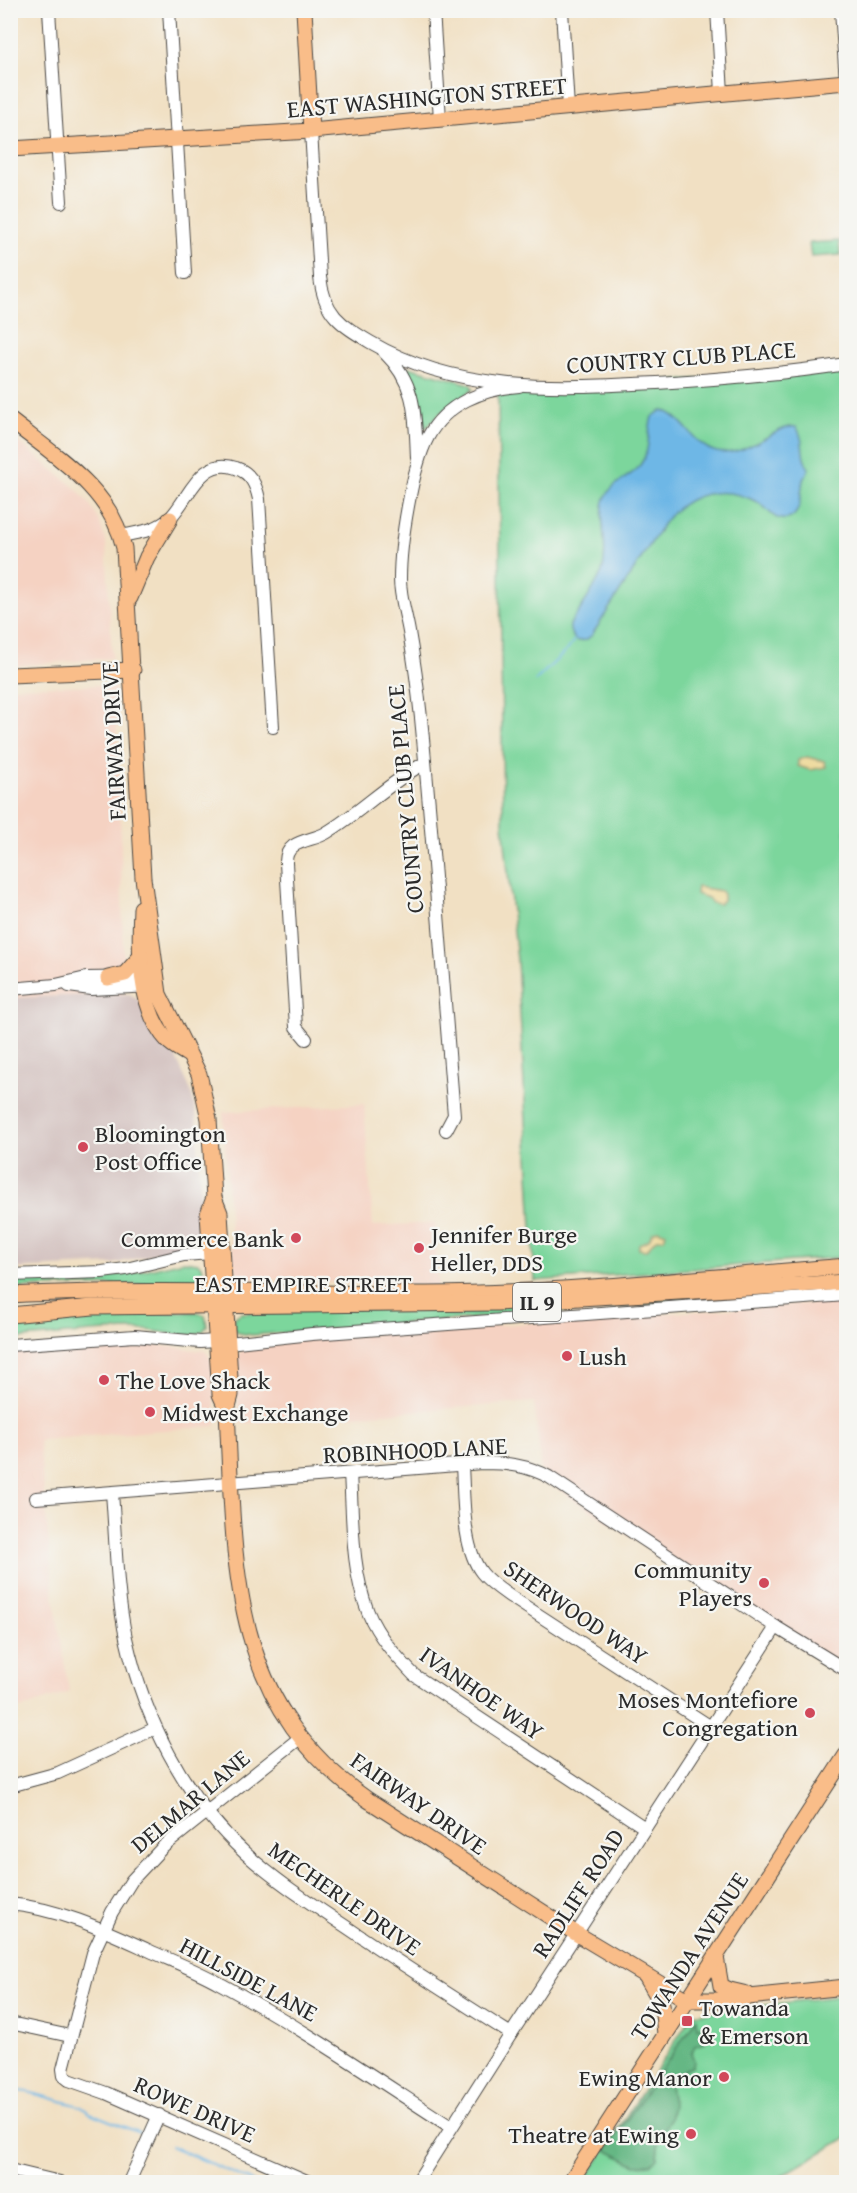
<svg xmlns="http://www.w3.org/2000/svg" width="857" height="2193" font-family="'Gentium Book Plus',serif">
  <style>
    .built { fill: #f5d2c2 }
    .industrial { fill: #d1bfbd }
    .green { fill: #7cd69c; stroke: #548064; stroke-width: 1.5 }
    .forest { fill: #65b784; stroke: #487158; stroke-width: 1.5 }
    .sand { fill: #eeda9e; stroke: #8c8264; stroke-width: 1.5 }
    .water { fill: #6eb7e6; stroke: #4c7188; stroke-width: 1.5 }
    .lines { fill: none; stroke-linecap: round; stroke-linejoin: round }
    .stream { stroke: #6eb7e6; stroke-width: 2 }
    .minor-casing { stroke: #494642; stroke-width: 14 }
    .major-casing { stroke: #494642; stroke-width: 17 }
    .minor { stroke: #fff; stroke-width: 12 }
    .major { stroke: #f9bd89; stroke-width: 15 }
    .poi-dot { fill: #d1495b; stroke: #f6f6f2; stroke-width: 2 }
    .labels { text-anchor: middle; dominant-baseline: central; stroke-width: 4.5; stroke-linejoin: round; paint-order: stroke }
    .shield { fill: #f6f6f2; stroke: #686867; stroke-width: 1.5 }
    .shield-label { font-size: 22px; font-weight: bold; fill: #2b2b2b }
    .street-label { font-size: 24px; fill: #2b2b2b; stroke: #f6f6f2 }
    .poi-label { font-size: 24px; fill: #2b2b2b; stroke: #f6f6f2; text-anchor: start }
  </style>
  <rect width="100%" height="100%" fill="#f6f6f2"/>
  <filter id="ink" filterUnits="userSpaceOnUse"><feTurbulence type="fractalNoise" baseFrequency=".0167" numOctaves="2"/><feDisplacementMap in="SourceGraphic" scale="12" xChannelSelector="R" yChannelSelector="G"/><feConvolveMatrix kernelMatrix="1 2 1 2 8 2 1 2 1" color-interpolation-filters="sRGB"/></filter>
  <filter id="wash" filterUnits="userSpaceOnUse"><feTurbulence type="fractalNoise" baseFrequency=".008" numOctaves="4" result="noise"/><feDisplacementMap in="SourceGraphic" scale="24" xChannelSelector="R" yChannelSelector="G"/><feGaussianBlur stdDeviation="1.35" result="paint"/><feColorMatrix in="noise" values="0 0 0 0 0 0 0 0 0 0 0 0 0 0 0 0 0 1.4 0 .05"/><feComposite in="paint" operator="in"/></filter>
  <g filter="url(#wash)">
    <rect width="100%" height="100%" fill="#f1e0c3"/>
    <!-- built -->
    <g class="built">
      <polygon points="11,436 74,487 89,503 100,523 106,542 112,658 11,666"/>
      <polygon points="112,685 115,687 120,803 124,994 11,998 10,687"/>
      <polygon points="364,1104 373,1226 435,1223 438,1287 240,1278 232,1260 223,1112"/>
      <polygon points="846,1301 846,1676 542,1479 534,1402 240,1424 235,1358 244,1348 299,1339"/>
      <polygon points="132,1342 204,1351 207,1353 212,1362 216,1426 39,1440 54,1597 69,1692 11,1712 11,1350"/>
    </g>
    <!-- industrial -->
    <polygon class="industrial" points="129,994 140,1000 162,1041 176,1058 191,1091 196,1114 203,1237 200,1243 193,1247 180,1248 113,1264 11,1269 10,998"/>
    <!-- green -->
    <g class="green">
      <polygon points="839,241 840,255 811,257 809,243"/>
      <polygon points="408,367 470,384 473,389 439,414 427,427 423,428 420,422 419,404 406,371"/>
      <polygon points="846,368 846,1257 535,1281 517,960 503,824 498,393"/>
      <polygon points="184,1261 198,1263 202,1266 204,1276 197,1283 11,1288 10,1280 127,1274"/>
      <polygon points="846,1287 846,1290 252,1335 239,1333 233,1328 234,1318 241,1313"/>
      <path d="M197 1312 205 1315 207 1326C198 1344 163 1331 146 1330 101 1329 55 1336 11 1339V1321L99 1313Z"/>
      <polygon points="846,1995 846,2138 781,2176 781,2182 584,2182 693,2014"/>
    </g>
    <!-- forest -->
    <polygon class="forest" points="697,2018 698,2027 703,2026 705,2043 695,2046 691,2053 694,2060 693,2066 673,2077 670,2085 673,2105 670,2120 659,2137 657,2158 651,2164 636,2165 606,2150"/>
    <!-- sand -->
    <g class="sand">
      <polygon points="807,757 824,761 826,767 810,770 798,766 798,760"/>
      <polygon points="697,887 721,891 723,895 723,900 719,904 712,903 708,898 696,894"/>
      <polygon points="658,1230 666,1233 664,1239 656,1239 646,1250 639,1249 639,1244 649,1240 652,1233"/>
    </g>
    <!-- water -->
    <path class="water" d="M662 410C684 416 694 447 717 452 748 458 778 423 796 427 806 439 799 457 809 468 808 474 805 474 803 480 800 493 803 522 781 519 771 518 767 507 759 503 724 483 685 492 662 526L592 635 586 640 577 641C572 637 569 632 570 625 572 619 577 615 580 610 588 598 595 586 601 574 611 548 596 516 606 496 614 481 631 478 640 465 651 451 647 433 652 417Z"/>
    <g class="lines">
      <!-- stream -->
      <g class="stream">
        <polyline points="535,681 569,648 574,640"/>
        <polyline points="10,2090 28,2092 80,2106 90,2113 140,2133"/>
        <polyline points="171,2146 253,2182"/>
      </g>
    </g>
  </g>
  <g filter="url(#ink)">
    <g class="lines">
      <defs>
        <g id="minor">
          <polyline points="49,10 61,202"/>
          <polyline points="169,10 185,273"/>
          <polyline points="433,10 440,119"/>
          <polyline points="562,10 568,108"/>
          <polyline points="717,10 722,93"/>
          <polyline points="841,10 846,82"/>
          <path d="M311 131 320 277C324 314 340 324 370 342 459 394 557 388 657 383 720 379 784 374 846 364"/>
          <path d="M384 352C417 384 415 416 417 458"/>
          <path d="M122 536C138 532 156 531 169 519 189 500 200 455 236 468 251 473 256 485 259 499L273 727"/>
          <polyline points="69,986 91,989 153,986"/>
          <polyline points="10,989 56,985 86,978 149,977"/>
          <path d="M306 1039 296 1027 286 863C285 839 311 842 326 833 361 812 389 782 425 763"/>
          <path d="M446 1130 454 1115C443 983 434 850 421 718 418 689 414 660 409 632 406 614 400 597 400 579 400 544 412 467 428 437 446 403 483 389 519 386"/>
          <polyline points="10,1275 102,1272 126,1269 184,1255 211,1253"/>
          <polyline points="228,1343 312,1334 846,1295"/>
          <polyline points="10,1345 135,1336 200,1342 216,1341"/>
          <path d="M462 1465C464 1497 462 1548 482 1573 490 1583 501 1590 511 1597L711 1727"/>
          <path d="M350 1474C353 1519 351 1569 368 1612 378 1637 396 1656 414 1675L645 1828"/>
          <path d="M112 1493C116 1541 116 1591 126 1638 144 1718 184 1797 245 1853 277 1882 312 1904 348 1928 401 1964 456 1999 511 2034"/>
          <path d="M36 1498 482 1463C506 1463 527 1465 549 1477L776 1627 846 1670"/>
          <polyline points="301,1737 163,1847 132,1880 112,1912 93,1953 63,2069 64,2076 69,2080 106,2093 309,2182"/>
          <polyline points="10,1786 58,1773 156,1728"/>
          <path d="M10 1904C60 1909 104 1930 148 1950 172 1961 196 1970 219 1983 299 2026 375 2078 451 2127"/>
          <polyline points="10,2023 70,2036"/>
          <polyline points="10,2170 60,2182"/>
          <polyline points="129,2182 159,2115"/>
          <polyline points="417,2182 511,2034 776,1627"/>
        </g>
        <g id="major">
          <polyline points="304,10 311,131"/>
          <polyline points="10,149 311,131 846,82"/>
          <path d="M10 420C55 456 111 489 124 548L143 878 159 994 199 1074 209 1119 214 1198 220 1213 231 1395 227 1410"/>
          <polyline points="130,598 147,557 170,519"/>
          <polyline points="10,675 133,670"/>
          <path d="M141 908C139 948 138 1010 168 1041 173 1046 181 1050 187 1054"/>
          <polyline points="108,978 125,974 141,956"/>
          <path d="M214 1198 208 1214 220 1394 227 1410C235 1564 227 1702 368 1800L577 1934 687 2000H719L846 1987"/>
          <path d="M10 1295C149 1288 288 1294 427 1294 567 1293 707 1277 846 1266"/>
          <polyline points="10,1315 93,1307 497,1303 846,1282"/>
          <polyline points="716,1957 721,1986 730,1990 747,1994"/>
          <polyline points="647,1978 662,2004 665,2034"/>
          <polyline points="570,2182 846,1755"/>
        </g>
      </defs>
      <!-- minor casing -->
      <use href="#minor" class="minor-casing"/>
      <!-- major casing -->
      <use href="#major" class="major-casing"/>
      <!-- minor -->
      <use href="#minor" class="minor"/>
      <!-- major -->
      <use href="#major" class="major"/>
    </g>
  </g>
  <!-- markers -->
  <g class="poi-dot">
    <circle cx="83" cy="1147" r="6"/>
    <circle cx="296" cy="1238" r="6"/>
    <circle cx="419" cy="1248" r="6"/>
    <circle cx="567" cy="1356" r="6"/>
    <circle cx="104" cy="1380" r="6"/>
    <circle cx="150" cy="1412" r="6"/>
    <circle cx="764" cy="1583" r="6"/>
    <circle cx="810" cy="1713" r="6"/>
    <rect x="681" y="2015" width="12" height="12" rx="3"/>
    <circle cx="724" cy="2077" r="6"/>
    <circle cx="691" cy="2134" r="6"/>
  </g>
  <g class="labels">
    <!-- shield labels -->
    <rect class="shield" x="513" y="1283" width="48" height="38" rx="4.5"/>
    <g class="shield-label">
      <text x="537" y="1302">IL 9</text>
    </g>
    <!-- street labels -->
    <g class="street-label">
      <text transform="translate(427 97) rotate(-5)">EAST WASHINGTON STREET</text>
      <text transform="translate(681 357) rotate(-4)">COUNTRY CLUB PLACE</text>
      <text transform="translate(113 741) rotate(-93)">FAIRWAY DRIVE</text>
      <text transform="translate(405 799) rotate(-95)">COUNTRY CLUB PLACE</text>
      <text x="303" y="1283">EAST EMPIRE STREET</text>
      <text transform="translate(415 1450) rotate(-3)">ROBINHOOD LANE</text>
      <text transform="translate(576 1612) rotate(34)">SHERWOOD WAY</text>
      <text transform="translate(482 1693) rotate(35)">IVANHOE WAY</text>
      <text transform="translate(190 1801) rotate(-40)">DELMAR LANE</text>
      <text transform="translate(419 1803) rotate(35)">FAIRWAY DRIVE</text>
      <text transform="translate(578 1893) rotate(-57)">RADLIFF ROAD</text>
      <text transform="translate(345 1898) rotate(35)">MECHERLE DRIVE</text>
      <text transform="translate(689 1956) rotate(-57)">TOWANDA AVENUE</text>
      <text transform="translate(249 1979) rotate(28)">HILLSIDE LANE</text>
      <text transform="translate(195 2109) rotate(24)">ROWE DRIVE</text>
    </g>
    <!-- poi labels -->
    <g class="poi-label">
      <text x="95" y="1133">Bloomington<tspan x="95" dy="28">Post Office</tspan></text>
      <text x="431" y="1234">Jennifer Burge<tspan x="431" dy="28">Heller, DDS</tspan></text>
      <text x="284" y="1238" text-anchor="end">Commerce Bank</text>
      <text x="579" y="1356">Lush</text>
      <text x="116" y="1380">The Love Shack</text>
      <text x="162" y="1412">Midwest Exchange</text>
      <text x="752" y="1569" text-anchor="end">Community<tspan x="752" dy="28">Players</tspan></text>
      <text x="798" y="1699" text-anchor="end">Moses Montefiore<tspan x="798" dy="28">Congregation</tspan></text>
      <text x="699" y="2007">Towanda<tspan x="699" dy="28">&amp; Emerson</tspan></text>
      <text x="712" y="2077" text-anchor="end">Ewing Manor</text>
      <text x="679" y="2134" text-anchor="end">Theatre at Ewing</text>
    </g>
  </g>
  <!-- margin -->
  <rect width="857" height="2193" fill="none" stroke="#f6f6f2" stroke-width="36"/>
</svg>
